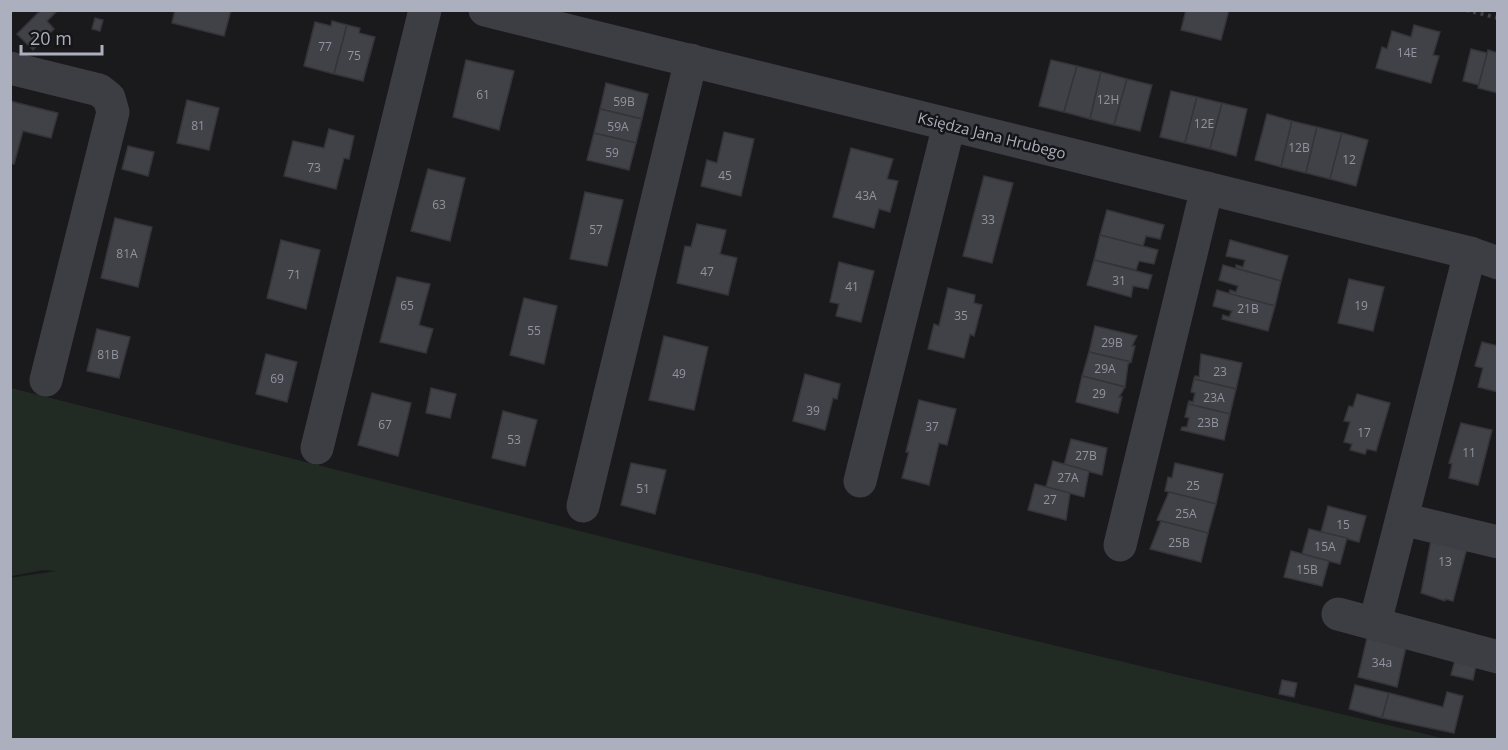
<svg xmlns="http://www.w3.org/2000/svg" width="1508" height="750" font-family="'Open Sans',sans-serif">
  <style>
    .green { fill: #212b24 }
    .building { fill: #414247; stroke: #343439; stroke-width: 1.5 }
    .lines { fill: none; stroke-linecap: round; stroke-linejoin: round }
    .path { stroke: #414249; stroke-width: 4; stroke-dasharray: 3 4.5; stroke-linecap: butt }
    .minor { stroke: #3d3d44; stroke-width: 33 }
    .labels { text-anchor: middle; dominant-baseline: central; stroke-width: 5; stroke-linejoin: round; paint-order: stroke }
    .number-label { font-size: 12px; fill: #9194a0 }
    .street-label { font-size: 15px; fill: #acafbd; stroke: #151518 }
  </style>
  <rect width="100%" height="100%" fill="#1a1a1d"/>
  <!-- green -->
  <polygon class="green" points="11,388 663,552 1446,739 11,739 10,578 57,571 43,570 11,576"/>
  <!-- building -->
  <g class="building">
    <polygon points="41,10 56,12 47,21 54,29 33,50 17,34"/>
    <polygon points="175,10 231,10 224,36 172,23"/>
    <polygon points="1186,10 1229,10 1221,40 1181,30"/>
    <polygon points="95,18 103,20 100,31 92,29"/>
    <polygon points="332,21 347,25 334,74 304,66 315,22 331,26"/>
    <polygon points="347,25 360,28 359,33 375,37 363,81 334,74"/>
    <polygon points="1414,25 1440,32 1433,55 1439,56 1431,83 1376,68 1382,47 1387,49 1392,31 1411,37"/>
    <polygon points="1471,49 1487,53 1479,85 1463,81"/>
    <polygon points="1488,50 1498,53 1498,93 1478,88"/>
    <polygon points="466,60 514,71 499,130 453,117"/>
    <polygon points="1051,60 1077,66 1064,112 1039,106"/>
    <polygon points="1077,66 1101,72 1090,119 1064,112"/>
    <polygon points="1101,72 1127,79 1114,125 1090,119"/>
    <polygon points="1127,79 1152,85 1140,131 1114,125"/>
    <polygon points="606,83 648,94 642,119 600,109"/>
    <polygon points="1171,91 1197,97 1185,143 1160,137"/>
    <polygon points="1197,97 1222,103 1210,149 1185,143"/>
    <polygon points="187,100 219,108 209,150 177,143"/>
    <polygon points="10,101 58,113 51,138 23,131 14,164 10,163"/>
    <polygon points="1222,103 1247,109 1236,156 1210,149"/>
    <polygon points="600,109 642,119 636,143 594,133"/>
    <polygon points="1267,114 1292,121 1281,167 1255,160"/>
    <polygon points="1292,121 1317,127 1306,173 1281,167"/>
    <polygon points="1317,127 1342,133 1330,179 1306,173"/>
    <polygon points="329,129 354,136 349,159 344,158 336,189 284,176 293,141 324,148"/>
    <polygon points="724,132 754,139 741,196 701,186 707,160 717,163"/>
    <polygon points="594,133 636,143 629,170 587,160"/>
    <polygon points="1342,133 1368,140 1356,186 1330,179"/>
    <polygon points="128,146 154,152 148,176 122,169"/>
    <polygon points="851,148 893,159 887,179 898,181 890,212 879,209 874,228 833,217"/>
    <polygon points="428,169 465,178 450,241 411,231"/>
    <polygon points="984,176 1013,183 992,263 963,256"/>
    <polygon points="585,192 623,200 607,266 570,259"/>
    <polygon points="1107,210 1164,225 1160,239 1146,236 1143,246 1100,235"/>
    <polygon points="115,218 152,227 138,287 101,278"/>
    <polygon points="697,224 726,230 720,254 737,258 728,295 677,283 685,246 691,247"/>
    <polygon points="1100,235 1158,250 1154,264 1139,261 1136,270 1094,260"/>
    <polygon points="281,240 320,250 306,309 267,298"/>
    <polygon points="1230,240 1288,256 1281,281 1236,268 1236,265 1243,267 1245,260 1226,256"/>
    <polygon points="1094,260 1152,275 1148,289 1133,286 1131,297 1087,285"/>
    <polygon points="839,262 874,271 861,322 836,316 839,304 830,302"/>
    <polygon points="1223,265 1281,281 1275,306 1229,294 1230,290 1236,292 1238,286 1219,280"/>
    <polygon points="397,277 430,284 419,325 433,329 426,353 380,342"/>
    <polygon points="1349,279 1384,287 1373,331 1338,323"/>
    <polygon points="948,288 975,295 974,303 982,305 974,336 970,334 964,358 928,349 934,324 939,326"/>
    <polygon points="1217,290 1275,306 1268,331 1222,319 1223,315 1229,317 1232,311 1213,306"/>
    <polygon points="524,298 557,306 544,364 510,355"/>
    <polygon points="1095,326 1137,336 1132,346 1135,346 1131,362 1089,352"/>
    <polygon points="97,329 130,337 119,378 87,371"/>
    <polygon points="664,336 708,347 694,410 649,400"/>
    <polygon points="1482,342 1498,346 1498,392 1478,387 1483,368 1475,366"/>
    <polygon points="1089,352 1131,362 1128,364 1125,387 1082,376"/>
    <polygon points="266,354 297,362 287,402 256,394"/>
    <polygon points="1201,354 1242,363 1236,389 1194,379 1195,376 1199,377"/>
    <polygon points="805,374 840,384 837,399 833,398 825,430 793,421"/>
    <polygon points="1082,376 1125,387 1119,397 1122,397 1118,413 1076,402"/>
    <polygon points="1194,379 1236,389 1230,414 1188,404 1189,401 1193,402 1195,393 1191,392"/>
    <polygon points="431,388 456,394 450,418 426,413"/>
    <polygon points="372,393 411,403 398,456 358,445"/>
    <polygon points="1357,394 1390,403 1376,451 1367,449 1365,454 1350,450 1352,444 1344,442 1350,422 1344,421 1349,406 1353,407"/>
    <polygon points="919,400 956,409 947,445 939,443 929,485 902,478 909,452 906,452"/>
    <polygon points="1188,404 1230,414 1224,440 1181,430 1182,427 1187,427 1189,418 1185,417"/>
    <polygon points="503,411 537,420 525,466 492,458"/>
    <polygon points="1461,423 1492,430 1478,485 1449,478 1452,464 1449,463"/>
    <polygon points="1071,439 1107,448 1102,475 1064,465"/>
    <polygon points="1053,461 1089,471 1084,497 1046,487"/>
    <polygon points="631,463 666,470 655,514 621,505"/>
    <polygon points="1175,463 1223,474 1216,504 1165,491 1168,477 1172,478"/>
    <polygon points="1035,484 1070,493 1066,520 1028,510"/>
    <polygon points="1169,492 1216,504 1208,533 1157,520"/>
    <polygon points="1328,506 1366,516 1359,542 1321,532"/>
    <polygon points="1161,521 1208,533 1201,562 1150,549"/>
    <polygon points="1309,529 1347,538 1340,564 1302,554"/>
    <polygon points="1432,535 1468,544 1453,601 1445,599 1445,601 1421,593"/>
    <polygon points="1291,551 1329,561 1322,586 1284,577"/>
    <polygon points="1367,638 1406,647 1397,687 1358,677"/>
    <polygon points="1456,656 1477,661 1473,680 1451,675"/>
    <polygon points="1282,680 1297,683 1294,697 1279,694"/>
    <polygon points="1355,685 1389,693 1382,718 1349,709"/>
    <polygon points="1447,692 1463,696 1454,733 1382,718 1389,693 1443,707"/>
  </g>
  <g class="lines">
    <!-- path -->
    <g class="path">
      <polyline points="1466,10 1498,18"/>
      <polyline points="10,12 12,10"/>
    </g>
    <!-- minor -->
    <g class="minor">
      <polyline points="485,10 1470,253 1498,263"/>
      <polyline points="10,68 99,90 109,98 113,112 46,380"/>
      <polyline points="317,448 425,10"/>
      <polyline points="860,481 949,125"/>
      <polyline points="583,506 691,60"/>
      <polyline points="1402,519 1498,542"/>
      <polyline points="1120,545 1207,188"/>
      <polyline points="1378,611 1470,253"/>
      <polyline points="1338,614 1498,657"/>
    </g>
  </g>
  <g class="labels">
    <!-- number labels -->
    <g class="number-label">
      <text x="325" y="46">77</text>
      <text x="1407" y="52">14E</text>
      <text x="354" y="55">75</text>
      <text x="483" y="94">61</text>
      <text x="1108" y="99">12H</text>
      <text x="624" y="101">59B</text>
      <text x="1204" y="123">12E</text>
      <text x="198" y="125">81</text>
      <text x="618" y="126">59A</text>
      <text x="1299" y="147">12B</text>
      <text x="612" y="152">59</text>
      <text x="1349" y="159">12</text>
      <text x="314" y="167">73</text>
      <text x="725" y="175">45</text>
      <text x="866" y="195">43A</text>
      <text x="439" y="204">63</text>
      <text x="988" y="219">33</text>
      <text x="596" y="229">57</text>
      <text x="127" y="253">81A</text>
      <text x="707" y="271">47</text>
      <text x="294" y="274">71</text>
      <text x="1119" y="280">31</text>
      <text x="852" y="286">41</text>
      <text x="407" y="305">65</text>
      <text x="1361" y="305">19</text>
      <text x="1248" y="308">21B</text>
      <text x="961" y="315">35</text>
      <text x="534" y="330">55</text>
      <text x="1112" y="342">29B</text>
      <text x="108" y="354">81B</text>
      <text x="1105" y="368">29A</text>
      <text x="1220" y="371">23</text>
      <text x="679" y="373">49</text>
      <text x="277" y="378">69</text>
      <text x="1099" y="393">29</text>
      <text x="1214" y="397">23A</text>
      <text x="813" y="410">39</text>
      <text x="1208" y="422">23B</text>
      <text x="385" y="424">67</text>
      <text x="932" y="426">37</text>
      <text x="1364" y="432">17</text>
      <text x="514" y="439">53</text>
      <text x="1469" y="452">11</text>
      <text x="1086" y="455">27B</text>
      <text x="1068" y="477">27A</text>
      <text x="1193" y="485">25</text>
      <text x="643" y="488">51</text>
      <text x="1050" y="499">27</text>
      <text x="1186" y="513">25A</text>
      <text x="1343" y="524">15</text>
      <text x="1179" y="542">25B</text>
      <text x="1325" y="546">15A</text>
      <text x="1445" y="561">13</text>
      <text x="1307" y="569">15B</text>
      <text x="1382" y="662">34a</text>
    </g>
    <!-- street labels -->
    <g class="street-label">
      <text transform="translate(992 135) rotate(14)">Księdza Jana Hrubego</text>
    </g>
  </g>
  <!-- border -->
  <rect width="1508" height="750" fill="none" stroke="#acafbd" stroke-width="24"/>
  <!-- scale -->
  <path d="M21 45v9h81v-9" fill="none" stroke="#acafbd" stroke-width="3"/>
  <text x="30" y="45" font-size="18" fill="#acafbd" stroke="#151518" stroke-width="4.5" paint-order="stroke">20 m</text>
</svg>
